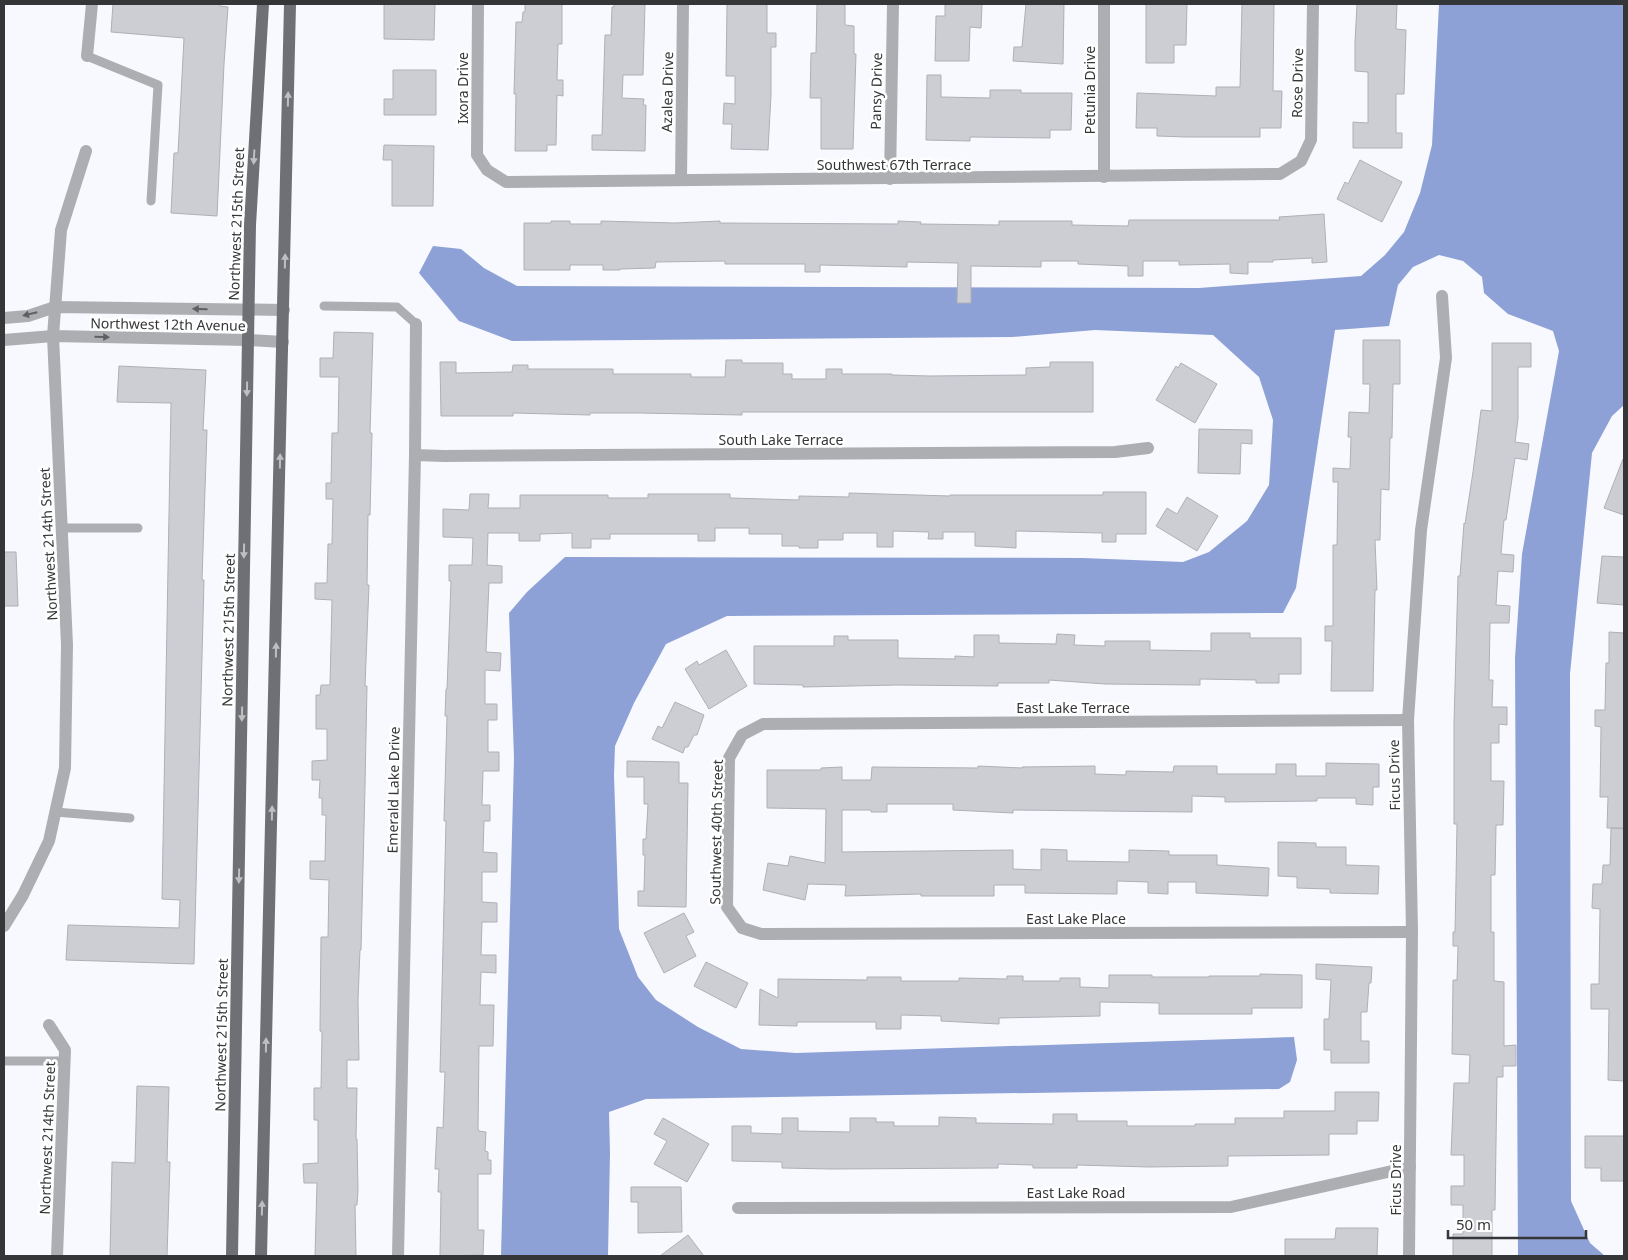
<svg xmlns="http://www.w3.org/2000/svg" width="1628" height="1260" font-family="'Noto Sans',sans-serif">
  <style>
    .water { fill: #8ea1d6 }
    .building { fill: #ccced4; stroke: #aeb0b6 }
    .lines { fill: none; stroke-linecap: round; stroke-linejoin: round }
    .service { stroke: #adaeb1; stroke-width: 9 }
    .minor { stroke: #adaeb1; stroke-width: 12 }
    .primary { stroke: #6f7075; stroke-width: 12 }
    .oneway { fill: #bebfc1 }
    .oneway2 { fill: #5f6062 }
    .labels { text-anchor: middle; dominant-baseline: central; stroke-width: 5; stroke-linejoin: round; paint-order: stroke }
    .street-label { font-size: 14px; fill: #353638; stroke: #fff }
  </style>
  <rect width="100%" height="100%" fill="#f7f9fe"/>
  <!-- water -->
  <polygon class="water" points="1439,4 1624,4 1624,405 1612,416 1592,453 1570,674 1571,1201 1590,1243 1605,1256 1518,1256 1515,658 1522,554 1559,351 1553,331 1508,314 1484,293 1482,277 1463,261 1439,255 1413,267 1398,285 1389,326 1335,330 1296,588 1283,613 727,616 666,644 634,703 615,746 614,775 619,929 638,977 656,1000 698,1027 741,1049 796,1053 1294,1037 1297,1060 1290,1082 1279,1089 646,1099 609,1112 610,1153 608,1256 501,1256 514,758 509,613 527,592 565,557 1083,558 1183,562 1209,552 1247,521 1269,485 1273,420 1259,377 1213,335 1095,330 1012,337 512,341 459,321 419,273 433,246 461,249 484,268 517,286 1199,288 1361,276 1385,255 1404,232 1420,193 1432,145"/>
  <!-- building -->
  <g class="building">
    <polygon points="113,4 220,4 220,6 228,7 224,64 217,216 171,213 174,153 178,153 184,38 111,32"/>
    <polygon points="384,4 435,4 434,40 384,39"/>
    <polygon points="525,4 562,4 562,44 558,44 557,80 563,80 563,96 557,95 556,145 547,145 547,151 515,151 516,94 514,94 516,22 522,22 523,12 525,12"/>
    <polygon points="614,4 645,4 643,75 623,75 622,98 644,99 643,105 646,105 645,151 592,150 592,135 602,135 605,35 611,35 612,7 614,7"/>
    <polygon points="727,4 767,4 767,33 776,33 776,47 771,47 771,95 768,150 731,149 732,124 723,124 724,103 735,104 735,76 726,76"/>
    <polygon points="817,4 845,4 845,25 854,26 854,54 856,54 853,149 821,149 821,98 810,98 811,53 816,53"/>
    <polygon points="945,4 982,4 981,28 970,27 969,61 935,61 936,16 945,16"/>
    <polygon points="1026,4 1064,4 1063,64 1013,61 1014,47 1022,47"/>
    <polygon points="1146,4 1187,4 1186,45 1174,45 1174,63 1146,63"/>
    <polygon points="1242,4 1274,4 1273,91 1282,91 1281,128 1260,128 1260,137 1186,137 1157,136 1157,128 1136,128 1137,93 1216,96 1216,87 1240,87"/>
    <polygon points="1357,4 1397,4 1396,29 1406,30 1404,94 1396,94 1396,133 1402,133 1402,148 1353,148 1353,122 1368,123 1368,72 1355,71 1355,42"/>
    <polygon points="393,70 436,70 436,115 384,115 384,99 393,99"/>
    <polygon points="927,75 941,75 941,97 990,98 990,90 1021,90 1021,93 1072,93 1071,130 1050,130 1050,138 970,137 970,141 926,140"/>
    <polygon points="384,145 434,146 433,206 392,206 392,160 383,160"/>
    <polygon points="1360,160 1402,182 1382,222 1337,199 1345,182 1348,184"/>
    <polygon points="1324,214 1327,262 1312,263 1312,258 1273,260 1273,262 1248,262 1248,274 1230,273 1230,264 1179,265 1179,261 1143,261 1143,276 1128,276 1128,266 1078,264 1078,261 1041,261 1041,267 971,266 971,303 957,303 958,263 907,262 907,267 820,265 820,272 805,272 805,264 725,264 725,261 656,262 655,268 620,269 620,270 603,270 603,265 570,265 570,270 524,270 524,223 551,223 551,221 570,221 570,224 601,224 601,221 675,223 720,221 720,223 898,224 898,221 921,222 920,224 999,225 999,221 1072,221 1072,225 1128,226 1129,220 1280,220 1279,217"/>
    <polygon points="334,332 373,333 370,433 372,433 370,515 368,515 367,585 369,585 365,686 367,686 365,786 361,950 360,950 358,1000 359,1060 347,1060 347,1088 357,1088 356,1139 357,1139 358,1190 357,1205 355,1205 356,1256 315,1256 317,1183 304,1183 303,1164 318,1163 318,1120 314,1120 314,1088 321,1088 322,1032 320,1031 321,937 328,937 329,880 310,879 310,861 325,861 326,815 322,815 322,798 319,798 320,780 312,780 312,761 327,760 327,729 316,729 316,695 320,695 321,685 330,685 332,600 315,599 315,583 327,583 328,544 332,544 333,499 326,499 326,483 331,483 332,433 338,433 339,377 320,377 320,358 333,358"/>
    <polygon points="1363,340 1400,340 1400,384 1393,384 1392,438 1390,438 1389,490 1381,489 1380,540 1375,540 1377,590 1375,590 1373,691 1331,691 1332,641 1325,641 1325,626 1333,626 1333,545 1337,545 1338,482 1333,482 1333,468 1350,469 1351,437 1348,437 1349,412 1369,413 1370,384 1363,384"/>
    <polygon points="1492,343 1531,343 1531,367 1518,367 1518,419 1515,442 1529,444 1527,460 1515,458 1506,520 1504,520 1501,554 1514,555 1513,572 1498,571 1496,605 1510,606 1509,623 1490,623 1489,680 1493,680 1492,707 1507,707 1507,725 1499,724 1499,743 1491,743 1491,781 1504,781 1503,825 1496,825 1495,875 1491,875 1491,932 1494,932 1494,981 1504,982 1504,1046 1516,1045 1516,1066 1503,1066 1503,1077 1497,1077 1495,1210 1492,1210 1492,1256 1453,1256 1453,1234 1463,1234 1463,1205 1451,1205 1451,1186 1464,1186 1464,1155 1451,1155 1454,1083 1469,1083 1470,1055 1452,1054 1453,980 1457,980 1458,946 1453,946 1453,932 1455,932 1456,881 1457,824 1454,824 1454,724 1458,576 1460,576 1464,523 1465,524 1473,472 1481,410 1492,411"/>
    <polygon points="726,360 742,360 742,363 783,363 783,374 792,374 792,379 826,379 826,369 842,369 842,374 892,374 892,375 929,376 1026,375 1026,368 1050,367 1050,362 1093,362 1093,412 742,412 742,415 640,413 590,413 590,415 513,413 513,416 441,416 440,362 456,362 456,373 512,372 513,365 528,365 528,369 613,369 613,374 691,374 691,377 725,377"/>
    <polygon points="1181,363 1217,384 1195,423 1156,400 1176,366 1178,368"/>
    <polygon points="119,366 206,370 203,430 207,430 202,580 204,580 194,964 66,960 68,925 179,928 180,900 162,899 171,403 117,402"/>
    <polygon points="1199,429 1252,430 1252,444 1241,443 1240,474 1198,473"/>
    <polygon points="1623,459 1624,459 1624,515 1604,508"/>
    <polygon points="1103,492 1146,492 1146,534 1116,534 1116,542 1102,542 1102,533 1016,531 1016,548 1000,547 975,546 975,532 943,532 943,539 928,539 929,532 893,531 893,547 877,547 877,533 843,533 843,540 818,540 818,548 799,548 799,546 782,546 782,534 749,534 749,528 715,528 715,541 698,541 698,534 610,534 610,539 591,539 591,548 572,548 572,533 540,534 540,541 519,541 519,533 488,533 487,565 502,566 502,583 489,583 486,652 501,653 500,671 485,670 485,704 497,704 497,720 488,720 488,752 499,752 499,771 483,771 482,805 490,805 490,821 484,821 483,852 497,853 497,872 482,872 482,902 497,903 497,922 482,922 481,955 496,955 496,973 481,972 480,1005 494,1005 493,1046 479,1046 478,1129 479,1131 486,1132 485,1151 488,1152 488,1160 491,1160 491,1174 478,1174 478,1230 484,1230 483,1255 440,1256 441,1192 438,1192 439,1169 435,1169 437,1127 443,1128 445,1072 440,1072 446,821 444,821 447,716 445,716 446,689 447,689 451,581 449,581 449,565 472,565 473,538 443,537 443,509 469,510 470,494 489,494 488,508 520,508 520,495 608,495 608,498 648,498 648,494 730,494 730,498 799,500 799,496 849,497 849,493 950,496 950,495 1103,495"/>
    <polygon points="1187,497 1218,516 1197,551 1156,526 1167,508 1177,514"/>
    <polygon points="4,552 16,552 18,606 4,606"/>
    <polygon points="1602,556 1624,557 1624,605 1597,603"/>
    <polygon points="1609,632 1624,633 1624,828 1607,828 1608,797 1600,797 1601,727 1595,726 1595,710 1605,710 1606,663 1609,663"/>
    <polygon points="1211,633 1250,633 1250,638 1301,638 1301,674 1279,674 1279,683 1256,683 1256,680 1200,679 1200,685 1105,684 1049,680 1049,683 998,683 998,686 898,685 803,687 803,685 754,684 754,646 834,646 834,636 848,636 848,640 898,640 898,658 955,659 955,656 974,657 974,635 999,635 999,643 1056,644 1057,634 1075,635 1074,645 1105,646 1105,641 1150,641 1150,650 1211,651"/>
    <polygon points="726,650 747,686 709,709 685,669 697,661 699,665"/>
    <polygon points="675,702 704,715 697,735 694,735 688,747 685,747 683,753 652,739 658,726 662,728"/>
    <polygon points="627,761 679,762 679,783 688,783 686,907 638,906 638,891 644,891 645,855 643,855 643,839 646,839 648,804 644,804 644,777 627,777"/>
    <polygon points="1326,763 1379,764 1379,787 1373,787 1373,805 1356,804 1356,798 1317,798 1317,801 1225,802 1225,797 1192,796 1192,812 1013,810 1013,813 953,810 953,804 887,804 887,812 871,812 871,810 842,810 842,852 1013,850 1013,869 1041,870 1041,849 1067,850 1067,861 1129,862 1129,850 1169,851 1169,855 1217,855 1217,865 1269,868 1268,896 1196,893 1196,882 1168,882 1168,894 1148,893 1148,882 1117,881 1117,894 1025,893 1025,885 994,885 994,896 921,896 921,894 845,896 846,885 808,884 805,900 763,890 768,863 788,866 790,856 825,863 826,809 767,808 767,770 821,770 821,768 842,767 842,780 871,780 872,767 978,768 978,766 1022,768 1022,767 1095,766 1095,774 1126,775 1126,771 1173,772 1174,766 1217,766 1217,774 1276,774 1276,764 1296,764 1296,776 1326,776"/>
    <polygon points="1611,828 1624,829 1624,1081 1608,1080 1609,1009 1591,1009 1591,984 1599,984 1600,909 1592,908 1593,884 1602,884 1603,865 1610,865"/>
    <polygon points="1278,842 1316,843 1316,847 1346,847 1346,865 1379,866 1378,894 1330,893 1330,889 1297,888 1297,877 1278,876"/>
    <polygon points="684,913 694,932 686,936 696,956 664,973 644,933"/>
    <polygon points="706,962 748,983 736,1008 694,986"/>
    <polygon points="1316,964 1372,967 1371,983 1369,983 1367,1012 1361,1012 1361,1041 1369,1041 1369,1063 1331,1063 1331,1050 1324,1050 1324,1019 1329,1019 1331,980 1316,979"/>
    <polygon points="1260,974 1302,975 1302,1008 1252,1008 1252,1014 1159,1014 1159,1003 1100,1002 1100,1016 999,1018 999,1024 941,1021 941,1016 901,1015 901,1029 876,1029 876,1022 797,1022 797,1026 759,1025 760,989 778,998 778,979 867,980 867,977 901,977 901,981 959,981 959,978 1007,979 1007,976 1023,976 1023,981 1060,981 1060,978 1080,978 1080,987 1109,988 1109,975 1152,975 1152,977 1209,977 1209,976 1260,976"/>
    <polygon points="137,1086 169,1087 167,1162 170,1162 167,1256 110,1256 112,1162 135,1163"/>
    <polygon points="1335,1092 1379,1092 1378,1121 1357,1121 1357,1134 1329,1134 1329,1155 1228,1156 1228,1166 1149,1167 1077,1165 1077,1168 1033,1168 1033,1165 998,1164 998,1168 831,1169 782,1168 782,1162 732,1161 732,1126 751,1126 751,1133 782,1134 782,1118 798,1118 798,1131 850,1132 850,1118 876,1118 876,1122 894,1122 894,1126 939,1126 939,1117 976,1118 976,1123 1053,1124 1053,1114 1077,1114 1077,1121 1127,1121 1127,1126 1195,1126 1195,1124 1235,1124 1235,1118 1284,1118 1284,1111 1335,1111"/>
    <polygon points="663,1118 709,1144 687,1182 654,1164 667,1141 654,1134"/>
    <polygon points="1585,1136 1624,1136 1624,1181 1601,1181 1601,1168 1585,1168"/>
    <polygon points="631,1187 681,1187 682,1232 638,1233 638,1202 631,1202"/>
    <polygon points="1336,1228 1378,1228 1377,1256 1285,1256 1285,1239 1335,1239"/>
    <polygon points="688,1235 704,1256 660,1256"/>
  </g>
  <g class="lines">
    <!-- service -->
    <g class="service">
      <polyline points="87,56 158,85 151,201"/>
      <polyline points="324,306 397,307 416,324"/>
      <polyline points="62,528 138,528"/>
      <polyline points="55,812 130,818"/>
      <polyline points="4,1061 65,1061"/>
    </g>
    <!-- minor -->
    <g class="minor">
      <polyline points="478,4 477,155 487,170 506,182 1280,174 1301,161 1311,140 1313,4"/>
      <polyline points="87,56 92,4"/>
      <polyline points="1104,177 1104,4"/>
      <polyline points="890,179 893,4"/>
      <polyline points="681,180 683,4"/>
      <polyline points="4,318 28,316 55,307 284,310"/>
      <polyline points="4,340 53,336 248,340 283,342"/>
      <polyline points="415,455 444,456 1115,452 1148,448"/>
      <polyline points="1408,720 763,724 742,735 729,758 727,907 742,928 761,934 1412,932"/>
      <polyline points="4,926 23,895 49,841 65,768 67,645 53,336 61,230 86,151"/>
      <polyline points="49,1025 65,1050 57,1256"/>
      <polyline points="738,1208 1231,1207 1410,1167"/>
      <polyline points="398,1256 415,455 416,324"/>
      <polyline points="1409,1256 1412,932 1408,720 1421,530 1446,358 1442,296"/>
    </g>
    <!-- primary -->
    <g class="primary">
      <polyline points="232,1256 250,225 263,4"/>
      <polyline points="261,1256 290,4"/>
    </g>
  </g>
  <!-- one-way arrows -->
  <defs><path id="oneway-solid" d="M-6-.8H1V-3.2L6.5 0L1 3.2V.8H-6Z" transform="scale(1.25)"/></defs>
  <g class="oneway">
    <use href="#oneway-solid" transform="translate(288 99) rotate(-89)"/>
    <use href="#oneway-solid" transform="translate(254 157) rotate(93)"/>
    <use href="#oneway-solid" transform="translate(285 261) rotate(-89)"/>
    <use href="#oneway-solid" transform="translate(247 389) rotate(91)"/>
    <use href="#oneway-solid" transform="translate(280 461) rotate(-89)"/>
    <use href="#oneway-solid" transform="translate(244 551) rotate(91)"/>
    <use href="#oneway-solid" transform="translate(276 650) rotate(-89)"/>
    <use href="#oneway-solid" transform="translate(242 714) rotate(91)"/>
    <use href="#oneway-solid" transform="translate(272 813) rotate(-89)"/>
    <use href="#oneway-solid" transform="translate(239 876) rotate(91)"/>
    <use href="#oneway-solid" transform="translate(266 1045) rotate(-89)"/>
    <use href="#oneway-solid" transform="translate(262 1208) rotate(-89)"/>
  </g>
  <g class="oneway2">
    <use href="#oneway-solid" transform="translate(200 309) rotate(-179)"/>
    <use href="#oneway-solid" transform="translate(30 314) rotate(167)"/>
    <use href="#oneway-solid" transform="translate(102 337) rotate(1)"/>
  </g>
  <g class="labels">
    <!-- street labels -->
    <g class="street-label">
      <text transform="translate(1297 83) rotate(-89)">Rose Drive</text>
      <text transform="translate(462 88) rotate(-90)">Ixora Drive</text>
      <text transform="translate(1089 90) rotate(-90)">Petunia Drive</text>
      <text transform="translate(876 91) rotate(-89)">Pansy Drive</text>
      <text transform="translate(667 92) rotate(-89)">Azalea Drive</text>
      <text x="894" y="164">Southwest 67th Terrace</text>
      <text transform="translate(236 224) rotate(-88)">Northwest 215th Street</text>
      <text transform="translate(168 324) rotate(1)">Northwest 12th Avenue</text>
      <text x="781" y="439">South Lake Terrace</text>
      <text transform="translate(48 544) rotate(-93)">Northwest 214th Street</text>
      <text transform="translate(228 630) rotate(-89)">Northwest 215th Street</text>
      <text x="1073" y="707">East Lake Terrace</text>
      <text transform="translate(1394 775) rotate(-91)">Ficus Drive</text>
      <text transform="translate(393 790) rotate(-89)">Emerald Lake Drive</text>
      <text transform="translate(716 832) rotate(-89)">Southwest 40th Street</text>
      <text x="1076" y="918">East Lake Place</text>
      <text transform="translate(221 1035) rotate(-89)">Northwest 215th Street</text>
      <text transform="translate(47 1138) rotate(-88)">Northwest 214th Street</text>
      <text transform="translate(1395 1180) rotate(-90)">Ficus Drive</text>
      <text x="1076" y="1192">East Lake Road</text>
    </g>
  </g>
  <!-- border -->
  <rect width="1628" height="1260" fill="none" stroke="#353638" stroke-width="10"/>
  <!-- scale -->
  <path d="M1448 1230v8h138v-8" fill="none" stroke="#353638" stroke-width="2.5"/>
  <text x="1456" y="1230" font-size="15" fill="#353638" stroke="#ffffff" stroke-width="4" paint-order="stroke">50 m</text>
</svg>
